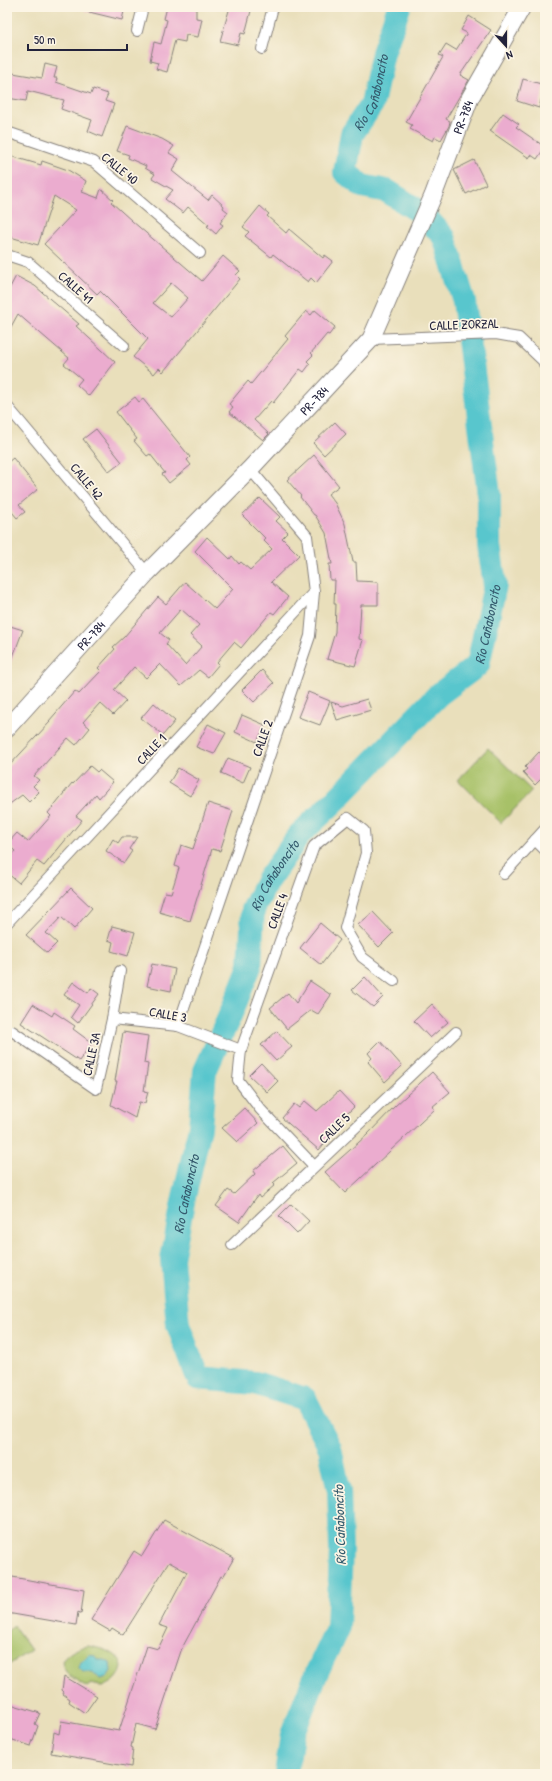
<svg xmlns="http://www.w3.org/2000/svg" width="552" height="1781" font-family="'Patrick Hand',sans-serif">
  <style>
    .green { fill: #a7c167; stroke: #647251 }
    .water { fill: #58c6cd; stroke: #3d7484 }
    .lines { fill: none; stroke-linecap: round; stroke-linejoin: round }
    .river { stroke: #58c6cd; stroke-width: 24 }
    .building { fill: #ebaccf; fill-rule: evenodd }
    .minor-casing { stroke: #86807b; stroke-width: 12 }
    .primary-casing { stroke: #86807b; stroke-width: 19 }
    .minor { stroke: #fff; stroke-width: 10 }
    .primary { stroke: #fff; stroke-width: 17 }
    .labels { text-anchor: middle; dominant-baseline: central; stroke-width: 3.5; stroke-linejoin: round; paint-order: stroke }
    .street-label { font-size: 13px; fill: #22223b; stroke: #fcf5e5 }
    .water-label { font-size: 14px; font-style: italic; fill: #355b6e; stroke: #fcf5e5 }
  </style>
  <rect width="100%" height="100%" fill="#fcf5e5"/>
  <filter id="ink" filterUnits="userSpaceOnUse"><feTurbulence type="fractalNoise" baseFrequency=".025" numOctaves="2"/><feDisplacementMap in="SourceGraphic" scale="8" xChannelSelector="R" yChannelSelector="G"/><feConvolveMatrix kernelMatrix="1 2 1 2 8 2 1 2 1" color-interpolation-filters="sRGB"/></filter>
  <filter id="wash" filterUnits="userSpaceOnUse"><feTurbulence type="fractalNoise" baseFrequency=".012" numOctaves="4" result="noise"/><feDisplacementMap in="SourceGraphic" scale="16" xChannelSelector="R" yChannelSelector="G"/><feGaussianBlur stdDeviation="0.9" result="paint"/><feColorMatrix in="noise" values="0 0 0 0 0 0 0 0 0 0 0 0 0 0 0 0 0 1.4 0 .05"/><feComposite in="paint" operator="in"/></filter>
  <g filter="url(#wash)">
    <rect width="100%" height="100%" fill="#e9dfbb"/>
    <!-- green -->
    <g class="green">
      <polygon points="488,748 532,791 501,823 458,780"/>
      <polygon points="14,1626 31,1650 7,1666 7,1631"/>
      <path d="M88 1646C97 1647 115 1652 120 1660 126 1669 116 1682 107 1685 102 1687 96 1685 91 1684L87 1687C77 1680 63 1675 62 1661 69 1652 77 1648 88 1646Z"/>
    </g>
    <!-- water -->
    <polygon class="water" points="90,1654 95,1656 98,1660 105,1660 110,1663 111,1671 107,1677 100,1679 93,1672 83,1672 79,1668 80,1663"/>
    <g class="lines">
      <!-- river -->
      <path class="river" id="s1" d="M286 1774 292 1735 317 1672 338 1627 341 1549 339 1491 330 1448 305 1399 255 1383 198 1378 178 1325 172 1259 184 1197 200 1127 205 1071 232 1011 250 966 253 910 267 881 300 834 338 798 438 695 478 665 495 585 489 546V495L464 301 444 237 422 213 387 191 362 186 345 172 352 134 372 104 383 53 399 7"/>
    </g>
    <g id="blocks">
      <!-- building -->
      <g class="building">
        <polygon points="85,7 125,7 122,20 85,11"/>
        <polygon points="167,7 196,7 196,18 202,19 198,37 186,35 185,42 175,40 167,72 156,69 158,63 150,61 154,42 161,44 167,20 164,19"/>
        <polygon points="230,7 252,7 245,34 241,33 238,45 220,41"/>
        <polygon points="469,16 491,30 460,75 469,80 446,119 450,121 449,126 441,140 435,137 433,141 410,129 412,125 406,122 443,57 439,55 446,44 456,50 467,33 461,30"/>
        <polygon points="45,64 57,67 54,78 57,78 56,82 91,94 93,89 108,94 105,101 114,104 102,137 88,131 92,120 61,109 64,100 28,91 26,101 7,98 7,72 42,78"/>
        <polygon points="523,79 545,85 539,108 517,101"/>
        <polygon points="503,113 519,124 516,127 545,147 537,159 531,155 529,158 490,131"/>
        <polygon points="127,126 162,139 174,146 169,153 179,159 172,171 208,200 212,195 224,206 223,208 228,212 220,223 223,225 216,234 207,226 209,225 188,207 183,213 165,199 173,190 152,178 155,174 145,168 146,166 128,158 129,155 117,151"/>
        <path d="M7 155 41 165 42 161 68 170 86 181 82 192 98 198 101 189 113 200 111 202 132 221 202 281 223 256 240 271 236 275 240 279 163 372 159 368 154 374 133 357 148 339 100 291 97 294 44 244 76 210 54 196 38 245 7 236ZM171 283 188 298 171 317 153 303Z"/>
        <polygon points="474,160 486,184 466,194 454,170"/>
        <polygon points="260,206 269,214 267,216 286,233 289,229 323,258 325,255 333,261 316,283 311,278 308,282 273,254 271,257 245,236 249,232 243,227"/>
        <polygon points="16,276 35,286 79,324 76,326 115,362 89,396 77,385 82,379 64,364 69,358 18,314 7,334 7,293"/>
        <polygon points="315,310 335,327 329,335 327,334 311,353 313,355 307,361 310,364 304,372 300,369 273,403 271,401 254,420 269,434 263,440 229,412 233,407 229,404 248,381 251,384 288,339 285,336 306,311 311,315"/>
        <polygon points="135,397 139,402 143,399 190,457 187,460 191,465 169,483 162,474 165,473 150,454 147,456 134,441 137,439 116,412"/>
        <polygon points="335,422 346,434 324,455 313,443"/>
        <polygon points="96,429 122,462 109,472 83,439"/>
        <polygon points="314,455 339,486 328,494 335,503 345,524 353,562 356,562 357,581 378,582 378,605 361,605 359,639 363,640 355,666 327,659 335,632 336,604 334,604 335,580 330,580 329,564 332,564 326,533 315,515 314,515 300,497 301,496 287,480"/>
        <polygon points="13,458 38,489 19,505 25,512 17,518 7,506 7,463"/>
        <path d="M260 498 280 517 276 521 288 532 282 538 299 555 271 582 288 597 274 614 271 612 241 648 234 642 217 662 219 664 208 677 199 670 181 686 160 664 146 678 134 667 114 690 126 701 113 715 100 703 83 722 90 728 76 745 68 738 34 776 39 780 33 786 39 792 29 802 22 795 7 806V768L50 722 49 721 75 691 79 694 101 671 98 668 115 649 113 647 124 637 158 597 166 604 185 582 215 609 233 589 195 551 207 537 230 559 232 556 239 564 241 562 250 570 272 549 263 540 265 538 242 515ZM181 609 199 625 190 635 202 646 185 665 166 644 169 640 160 633Z"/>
        <polygon points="7,625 23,630 8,670 7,670"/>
        <polygon points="262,670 274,683 254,702 242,690"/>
        <polygon points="308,692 330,701 320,725 298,717"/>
        <polygon points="367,699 371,710 337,720 331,702 343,706"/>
        <polygon points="154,703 175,721 163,735 141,718"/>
        <polygon points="242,715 265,725 257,742 235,732"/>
        <polygon points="208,724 226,733 214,754 196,747"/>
        <polygon points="539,752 545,757 545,775 535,785 523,772 527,769 525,767"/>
        <polygon points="228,758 250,767 243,783 221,773"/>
        <polygon points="90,766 97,772 99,770 113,782 99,798 96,794 76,816 82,820 44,866 37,861 19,883 7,873 7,860 15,851 7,844 17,833 28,842 51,816 48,813 72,783 73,784"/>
        <polygon points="178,768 199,780 190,796 169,783"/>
        <polygon points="208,803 233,811 220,851 212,849 190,921 159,912 165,892 171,893 179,868 175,866 181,845 193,849"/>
        <polygon points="122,837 137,837 129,849 132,851 124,863 106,851 113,839 118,843"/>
        <polygon points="71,888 92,908 74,929 61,917 46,933 57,943 47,953 26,935"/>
        <polygon points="373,912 393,933 379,947 358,925"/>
        <polygon points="320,923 340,940 321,965 300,948"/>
        <polygon points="112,926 135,932 128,956 111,951 113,942 108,940"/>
        <polygon points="152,964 175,969 171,991 147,986"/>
        <polygon points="365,977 383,997 373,1007 352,990"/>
        <polygon points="310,981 331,995 318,1014 311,1010 287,1029 270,1008 288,993 296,1003"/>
        <polygon points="73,982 88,993 91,988 99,994 78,1023 71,1017 79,1005 64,995"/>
        <polygon points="33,1004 52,1016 54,1012 75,1026 73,1029 92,1043 79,1061 21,1023"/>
        <polygon points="432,1004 448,1022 430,1038 414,1021"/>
        <polygon points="277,1031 292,1047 276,1061 261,1045"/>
        <polygon points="123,1032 148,1036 144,1063 148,1064 144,1091 148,1092 145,1103 139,1102 135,1118 111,1105 117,1081 115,1081"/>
        <polygon points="380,1041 402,1066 385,1082 368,1062 372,1058 368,1053"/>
        <polygon points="261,1063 278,1081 267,1092 249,1075"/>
        <polygon points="432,1072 450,1092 432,1107 435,1109 345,1193 325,1172 367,1135 395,1106"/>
        <polygon points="339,1091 354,1107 329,1131 332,1134 319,1150 282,1118 294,1104 299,1108 305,1101 317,1111"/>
        <polygon points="244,1108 258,1123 237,1142 222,1128"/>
        <polygon points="283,1146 297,1163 273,1183 275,1185 260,1198 258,1195 239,1222 216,1206 228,1190 234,1194 255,1174 253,1171"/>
        <polygon points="291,1204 309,1221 297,1234 279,1216"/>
        <polygon points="164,1520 234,1558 223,1577 221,1576 182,1648 155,1729 136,1724 131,1747 133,1748 131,1767 51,1753 54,1732 59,1734 61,1721 119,1731 147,1646 158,1649 168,1628 159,1625 187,1572 169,1562 123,1635 112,1628 110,1631 91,1620 134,1551 142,1556"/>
        <polygon points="7,1576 84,1590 81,1614 78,1612 76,1625 7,1613"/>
        <polygon points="64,1676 97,1696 85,1713 69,1702 70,1699 63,1694 64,1692 62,1690"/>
        <polygon points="7,1703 40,1713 35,1724 38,1726 31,1746 7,1738"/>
      </g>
    </g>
  </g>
  <g filter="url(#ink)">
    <use href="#blocks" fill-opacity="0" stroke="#86807b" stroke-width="1"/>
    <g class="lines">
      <defs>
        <g id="minor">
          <polyline points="137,31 143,7"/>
          <polyline points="262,49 273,7"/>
          <polyline points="7,132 94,162 200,253"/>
          <polyline points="7,255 28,262 124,346"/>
          <polyline points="371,339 496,334 519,338 543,361 545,366"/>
          <polyline points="7,406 147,573"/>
          <polyline points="535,840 545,850"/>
          <polyline points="504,874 545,829"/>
          <polyline points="7,923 314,592"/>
          <polyline points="112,1019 178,1026 241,1050"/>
          <polyline points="178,1026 310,636 314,592 307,536 250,469"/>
          <polyline points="12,1031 96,1089 112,1019 120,971"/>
          <polyline points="314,1166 260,1109 238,1080 241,1050 314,846 348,818 364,831 366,853 345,928 362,957 394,981"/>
          <polyline points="232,1245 456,1032"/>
        </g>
        <g id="primary">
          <path id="s2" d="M7 728 147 573 250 469 371 339 433 196 470 98 522 7"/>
        </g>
      </defs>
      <!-- minor casing -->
      <use href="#minor" class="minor-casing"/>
      <!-- primary casing -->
      <use href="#primary" class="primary-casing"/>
      <!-- minor -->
      <use href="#minor" class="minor"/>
      <!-- primary -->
      <use href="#primary" class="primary"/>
    </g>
  </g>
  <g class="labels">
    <!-- street labels -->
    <g class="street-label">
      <text stroke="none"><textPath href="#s2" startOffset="773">PR-784</textPath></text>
      <text transform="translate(120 168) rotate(39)">CALLE 40</text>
      <text transform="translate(76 287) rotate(41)">CALLE 41</text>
      <text transform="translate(464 324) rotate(-2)">CALLE ZORZAL</text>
      <text stroke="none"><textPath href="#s2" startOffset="449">PR-784</textPath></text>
      <text transform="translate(87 481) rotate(50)">CALLE 42</text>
      <text stroke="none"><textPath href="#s2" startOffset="125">PR-784</textPath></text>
      <text transform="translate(262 738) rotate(-71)">CALLE 2</text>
      <text transform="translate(151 749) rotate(-47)">CALLE 1</text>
      <text transform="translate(277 911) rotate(-70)">CALLE 4</text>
      <text transform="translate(168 1014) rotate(10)">CALLE 3</text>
      <text transform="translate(91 1054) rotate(-78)">CALLE 3A</text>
      <text transform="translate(334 1128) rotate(-44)">CALLE 5</text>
    </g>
    <!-- water labels -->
    <g class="water-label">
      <text stroke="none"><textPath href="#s1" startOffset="1963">Río Cañaboncito</textPath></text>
      <text stroke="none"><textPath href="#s1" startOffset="1363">Río Cañaboncito</textPath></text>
      <text stroke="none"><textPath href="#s1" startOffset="1027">Río Cañaboncito</textPath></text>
      <text stroke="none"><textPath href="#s1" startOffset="691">Río Cañaboncito</textPath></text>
      <text transform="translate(339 1525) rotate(-92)">Río Cañaboncito</text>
    </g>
  </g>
  <!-- margin -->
  <rect width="552" height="1781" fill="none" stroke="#fcf5e5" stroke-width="24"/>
  <!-- north arrow -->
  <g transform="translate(506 46) rotate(159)" stroke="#fcf5e5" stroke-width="3" paint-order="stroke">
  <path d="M0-3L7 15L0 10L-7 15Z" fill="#22223b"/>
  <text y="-6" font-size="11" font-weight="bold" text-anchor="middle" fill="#22223b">N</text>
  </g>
  <!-- scale -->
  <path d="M28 44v6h99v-6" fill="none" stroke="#22223b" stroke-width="2"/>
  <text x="34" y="44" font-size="12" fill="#22223b" stroke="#fcf5e5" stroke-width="3" paint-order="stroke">50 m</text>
</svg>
